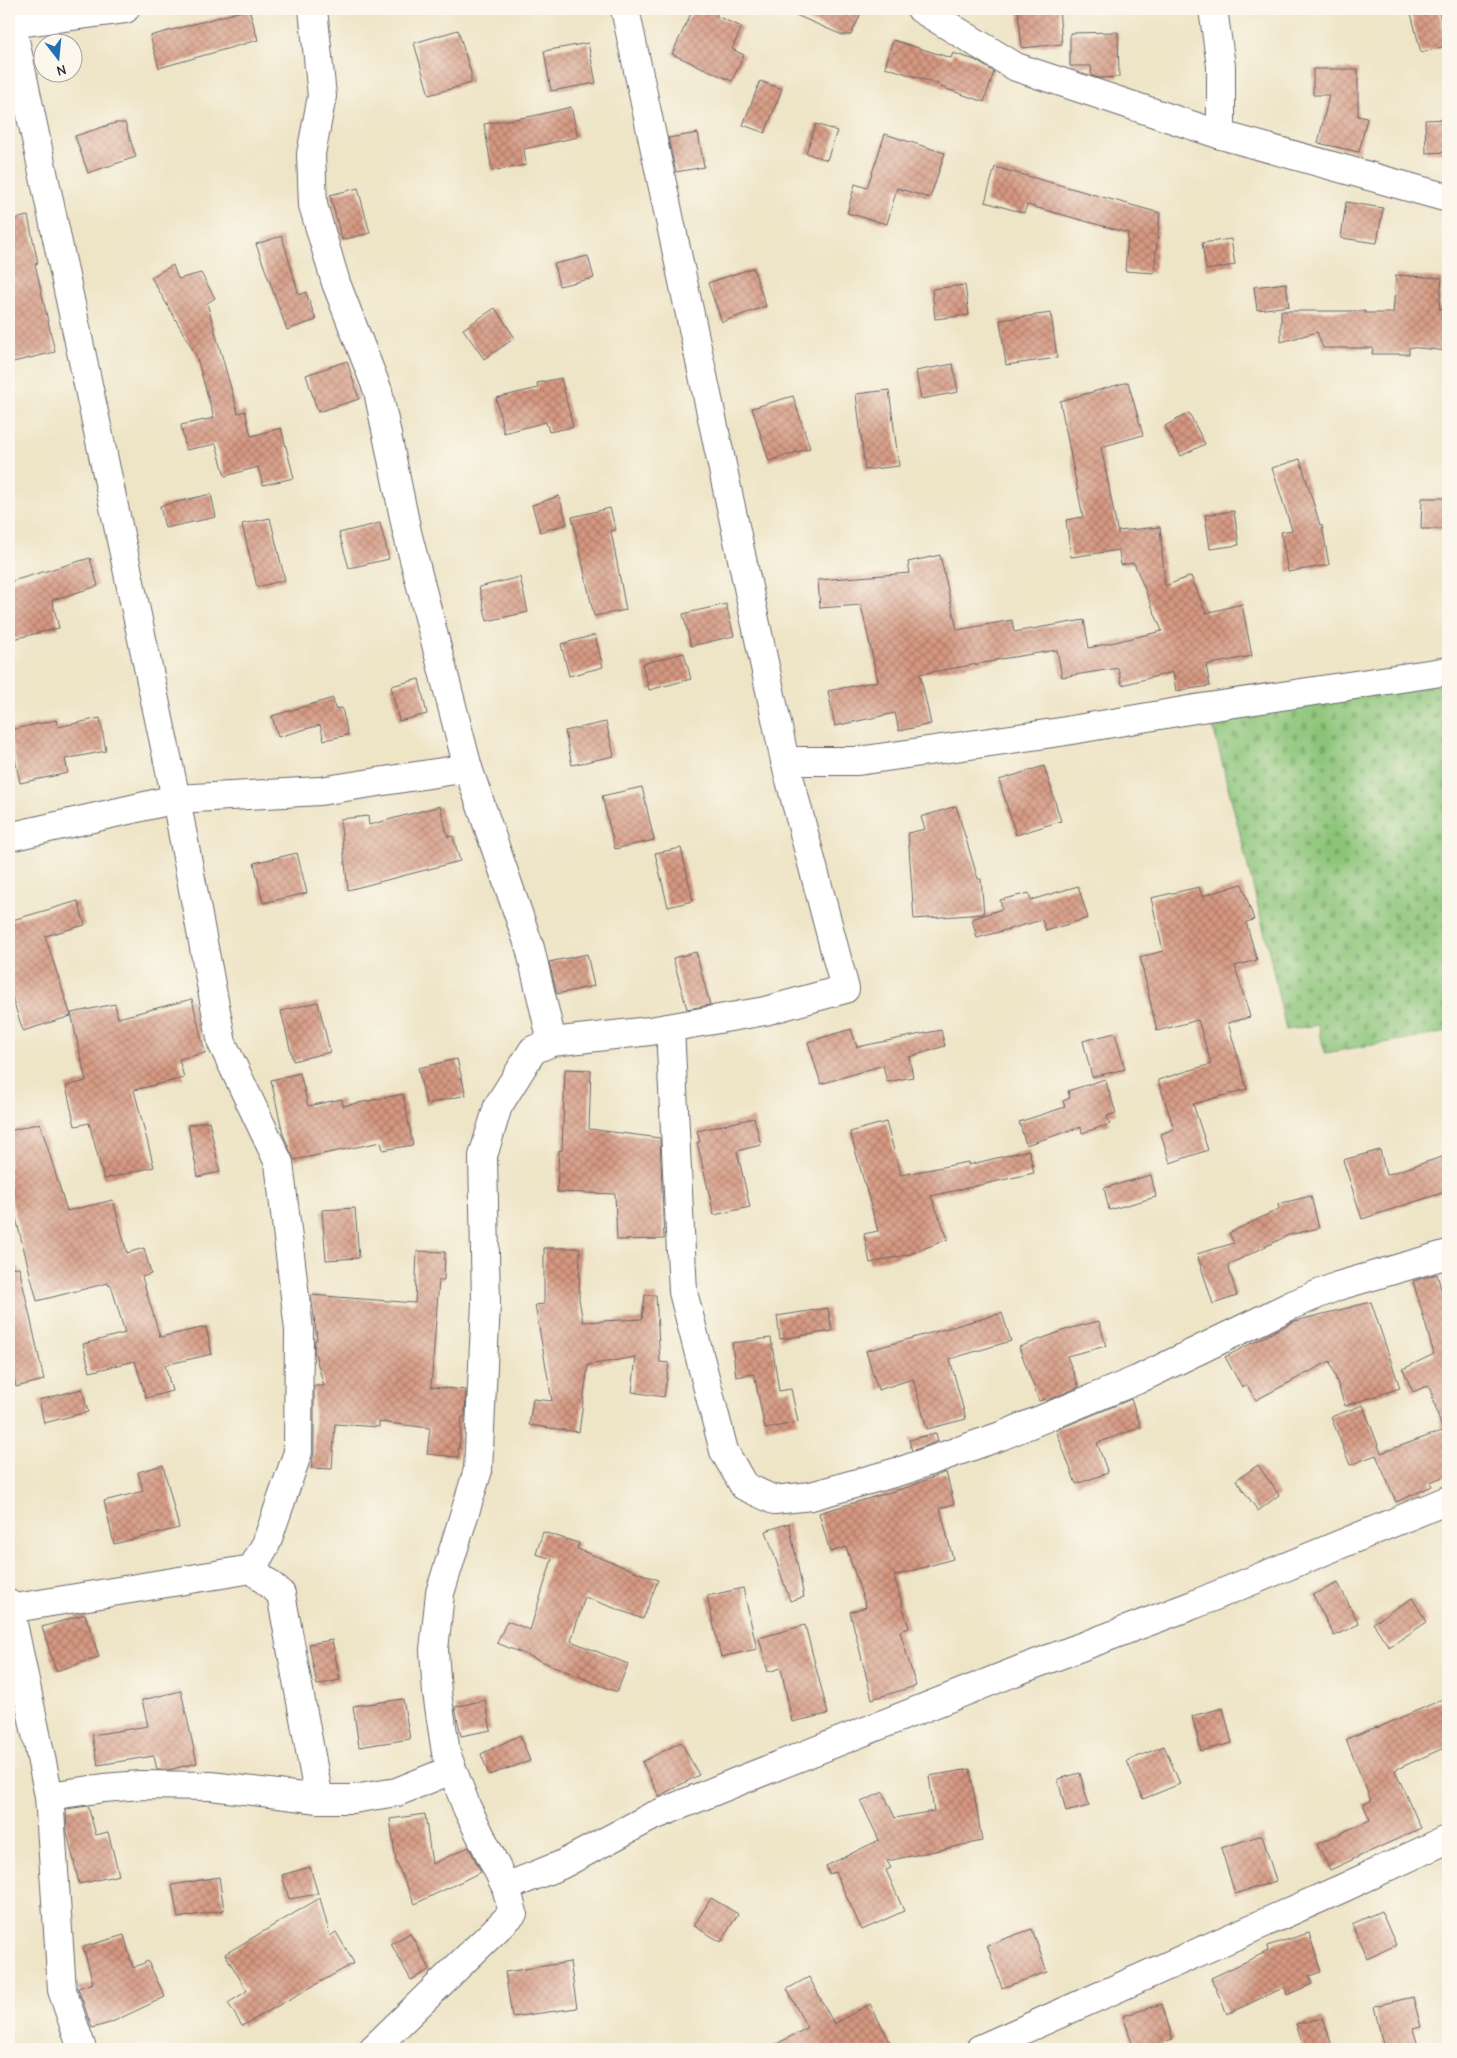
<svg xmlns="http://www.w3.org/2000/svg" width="1457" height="2058" font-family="'Comic Neue',sans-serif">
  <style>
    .cemetery { fill: url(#cemetery-stones); stroke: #56735a }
    .building { fill: url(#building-cross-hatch) }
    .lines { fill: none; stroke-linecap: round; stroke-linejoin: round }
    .minor-casing { stroke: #69666c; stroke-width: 30 }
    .minor { stroke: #fff; stroke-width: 28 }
  </style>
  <defs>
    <pattern id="cemetery-stones" width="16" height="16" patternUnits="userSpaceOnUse" patternTransform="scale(1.25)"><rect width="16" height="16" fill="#8bc478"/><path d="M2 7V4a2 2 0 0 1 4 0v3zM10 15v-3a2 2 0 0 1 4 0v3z" fill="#78a869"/></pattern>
    <pattern id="building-cross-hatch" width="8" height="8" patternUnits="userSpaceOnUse" patternTransform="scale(1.25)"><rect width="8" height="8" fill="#d69881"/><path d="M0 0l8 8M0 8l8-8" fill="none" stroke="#ad7c6b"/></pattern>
  </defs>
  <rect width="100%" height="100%" fill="#fbf7ec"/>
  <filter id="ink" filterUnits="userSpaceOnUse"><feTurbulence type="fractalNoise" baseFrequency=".02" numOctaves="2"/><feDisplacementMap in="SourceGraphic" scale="10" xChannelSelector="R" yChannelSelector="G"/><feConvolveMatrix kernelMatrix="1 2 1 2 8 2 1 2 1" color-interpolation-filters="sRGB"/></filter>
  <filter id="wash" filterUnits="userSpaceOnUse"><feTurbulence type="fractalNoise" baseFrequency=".0096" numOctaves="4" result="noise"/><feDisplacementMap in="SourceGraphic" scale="20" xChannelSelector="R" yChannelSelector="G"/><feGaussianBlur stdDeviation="1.12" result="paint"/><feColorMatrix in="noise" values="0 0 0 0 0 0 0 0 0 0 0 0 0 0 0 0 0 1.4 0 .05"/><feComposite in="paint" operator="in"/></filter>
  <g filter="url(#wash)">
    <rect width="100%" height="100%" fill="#eee4c6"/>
    <!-- cemetery -->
    <polygon class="cemetery" points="1448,673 1448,1032 1325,1053 1318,1025 1286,1030 1268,947 1210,714"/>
    <g id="blocks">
      <!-- building -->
      <g class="building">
        <polygon points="249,9 258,40 159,68 150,36"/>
        <polygon points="693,9 719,9 716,16 742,27 732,49 744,55 732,81 672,54"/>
        <polygon points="782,9 863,9 851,35 842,35"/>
        <polygon points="1018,9 1059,9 1062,44 1022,48"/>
        <polygon points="1410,9 1438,9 1448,45 1421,53"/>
        <polygon points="458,30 471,73 471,83 429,95 414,43"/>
        <polygon points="1118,32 1119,77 1099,78 1092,76 1091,66 1070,66 1070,33"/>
        <polygon points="893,40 951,58 953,53 975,60 994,72 984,102 941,87 941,85 885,67"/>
        <polygon points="588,43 596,83 551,91 544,51"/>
        <polygon points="1313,69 1358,69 1358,116 1367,118 1359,152 1318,143 1329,95 1313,95"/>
        <polygon points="760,81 782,89 765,133 743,125"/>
        <polygon points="571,107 578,137 524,149 526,165 492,171 484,124 533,116"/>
        <polygon points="1448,119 1448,152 1426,153 1425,120"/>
        <polygon points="115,123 125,123 136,157 88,173 75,136"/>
        <polygon points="816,124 837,131 827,160 806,153"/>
        <polygon points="698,133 704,167 676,172 668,138"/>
        <polygon points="885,134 945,153 930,198 897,188 887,224 847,213 855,184 867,188"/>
        <polygon points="995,167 1160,213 1154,273 1125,271 1128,233 1027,205 1024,213 985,202"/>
        <polygon points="358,188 370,233 342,240 330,195"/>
        <polygon points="1346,202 1383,208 1377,243 1341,238"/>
        <polygon points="28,216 38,263 35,264 55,352 9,363 9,220"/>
        <polygon points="282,236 299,295 306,292 316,320 287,330 256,244"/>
        <polygon points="1231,239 1235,265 1206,270 1202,243"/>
        <polygon points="588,256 594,278 559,286 554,264"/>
        <polygon points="173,265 178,279 201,273 215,298 207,303 238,413 245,411 251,436 281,428 294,478 263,485 258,467 225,476 216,444 186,450 181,425 214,418 196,355 151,277"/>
        <polygon points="753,268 766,306 722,322 708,283"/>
        <polygon points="1396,275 1442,278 1439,309 1448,309 1448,351 1409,347 1409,354 1372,354 1373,348 1323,348 1317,332 1281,342 1281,311 1365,311 1365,313 1393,313"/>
        <polygon points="1286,283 1289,306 1257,310 1254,287"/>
        <polygon points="965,285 969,315 935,319 932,289"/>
        <polygon points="495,308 515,338 484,359 463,329"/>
        <polygon points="1051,313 1057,358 1006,365 1000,320"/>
        <polygon points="347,361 359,399 318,412 306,375"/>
        <polygon points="953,364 958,392 921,399 916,371"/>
        <polygon points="561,378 573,427 549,432 546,422 504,433 496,398 538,388 537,383"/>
        <polygon points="1128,382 1143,435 1101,447 1118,534 1118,531 1160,527 1165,586 1191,576 1206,613 1242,604 1252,656 1206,665 1210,686 1176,691 1173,672 1122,685 1118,668 1062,677 1057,650 995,660 995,661 920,674 931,724 899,731 895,713 835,726 828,691 878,681 861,605 820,608 818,580 910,573 908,562 940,555 957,630 1012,620 1014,632 1084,620 1089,648 1162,631 1134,563 1121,565 1119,550 1071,557 1066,520 1083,517 1060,401"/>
        <polygon points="889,390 899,466 865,470 856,394"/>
        <polygon points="793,396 810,448 769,461 752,408"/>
        <polygon points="1189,413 1205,444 1181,456 1165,426"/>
        <polygon points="1300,459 1320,525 1322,525 1329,565 1288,572 1281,532 1292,530 1272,468"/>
        <polygon points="211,494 216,517 165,528 160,506"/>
        <polygon points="559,496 567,524 540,532 532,505"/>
        <polygon points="1422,498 1448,498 1448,529 1421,529"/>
        <polygon points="610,508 616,530 611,531 626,610 594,616 572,517"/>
        <polygon points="1234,511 1239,545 1210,549 1205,515"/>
        <polygon points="270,518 285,580 257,587 242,524"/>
        <polygon points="380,523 389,559 349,568 339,533"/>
        <polygon points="90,558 98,586 52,600 59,628 9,640 9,582"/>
        <polygon points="520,577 528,612 487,621 479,587"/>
        <polygon points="726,604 734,636 691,646 683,614"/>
        <polygon points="595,635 603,667 569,676 561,644"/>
        <polygon points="684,653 691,679 649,690 642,664"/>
        <polygon points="419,679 427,714 399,721 391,686"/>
        <polygon points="333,698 335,709 342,708 348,735 324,740 320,725 278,737 272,716"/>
        <polygon points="100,718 106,751 65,759 68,773 20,783 9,730 56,720 58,727"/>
        <polygon points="606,722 614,756 572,765 565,731"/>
        <polygon points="1044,766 1061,821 1016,835 999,780"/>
        <polygon points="642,787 654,840 615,849 602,796"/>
        <polygon points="440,806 448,837 453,836 460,861 348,890 340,819 368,816 369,825"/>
        <polygon points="956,806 978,879 981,879 984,914 914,919 908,833 925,829 921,817"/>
        <polygon points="681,848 693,901 668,907 655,853"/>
        <polygon points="297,853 307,893 263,903 254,863"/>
        <polygon points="1242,884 1254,920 1246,922 1257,960 1235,966 1250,1017 1228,1023 1247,1089 1193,1104 1208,1150 1170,1163 1161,1134 1174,1129 1158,1080 1211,1064 1198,1020 1157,1031 1140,957 1163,951 1151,898 1199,887 1202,896"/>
        <polygon points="1078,886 1088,918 1046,931 1042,920 977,938 972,919 1002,909 1000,900 1029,893 1031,900"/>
        <polygon points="78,901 85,925 45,936 71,1016 23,1031 9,988 9,921"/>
        <polygon points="696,952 710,1005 687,1009 673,958"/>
        <polygon points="587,954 594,986 557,994 549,962"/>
        <polygon points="192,999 205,1053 179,1059 184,1078 134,1090 154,1167 104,1179 89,1123 75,1126 66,1086 86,1081 71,1013 115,1004 118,1018"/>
        <polygon points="318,1002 330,1052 293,1061 281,1011"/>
        <polygon points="851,1029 857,1047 941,1030 945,1046 909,1057 913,1077 887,1082 883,1065 821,1084 808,1042"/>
        <polygon points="1115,1033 1125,1069 1092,1077 1083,1041"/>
        <polygon points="457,1059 466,1095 426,1104 418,1068"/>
        <polygon points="565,1069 591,1070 589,1129 660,1138 664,1239 617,1240 615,1194 557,1192 559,1150 562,1151"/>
        <polygon points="300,1073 308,1106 342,1099 343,1106 403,1094 413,1145 383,1150 381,1142 294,1160 283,1134 271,1080"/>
        <polygon points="1105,1079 1116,1113 1107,1116 1110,1124 1082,1133 1081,1127 1026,1145 1019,1122 1065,1107 1063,1101 1070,1098 1068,1091"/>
        <polygon points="754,1118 761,1145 737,1151 750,1207 714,1215 697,1142 700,1142 697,1131"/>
        <polygon points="209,1121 220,1172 198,1177 188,1125"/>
        <polygon points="886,1122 901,1175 968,1162 968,1165 1029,1150 1034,1173 931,1196 948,1239 910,1254 870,1263 864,1234 878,1231 850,1132"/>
        <polygon points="40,1123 67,1211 113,1200 127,1253 144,1248 151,1274 142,1277 160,1337 206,1327 212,1354 165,1365 172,1391 146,1398 135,1361 90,1372 83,1344 125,1333 111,1285 109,1286 108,1283 37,1301 9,1191 9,1131"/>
        <polygon points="1380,1150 1386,1175 1448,1155 1448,1191 1362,1219 1343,1160"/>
        <polygon points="1151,1175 1156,1197 1109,1210 1104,1188"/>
        <polygon points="1311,1196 1319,1228 1289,1235 1228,1265 1237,1296 1213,1304 1197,1254 1234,1243 1229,1233 1279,1209 1278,1204"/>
        <polygon points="355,1208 359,1258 326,1260 322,1210"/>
        <polygon points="544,1248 580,1248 579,1299 583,1322 642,1319 645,1295 656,1295 660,1362 669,1363 664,1397 632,1392 636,1357 588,1365 579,1432 529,1425 533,1399 552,1401 535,1305 544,1304"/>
        <polygon points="417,1251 445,1252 444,1280 439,1280 431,1387 466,1390 465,1417 462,1417 458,1457 427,1454 430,1428 379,1422 379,1427 335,1424 332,1469 311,1468 314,1452 314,1386 324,1386 314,1351 315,1340 317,1339 311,1295 415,1303"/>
        <polygon points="19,1267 44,1380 16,1387 9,1353 9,1268"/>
        <polygon points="1437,1274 1448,1315 1448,1475 1430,1482 1432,1486 1396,1502 1376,1455 1350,1465 1331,1417 1363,1405 1381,1453 1447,1429 1442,1429 1429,1385 1413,1392 1403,1369 1434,1354 1413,1281"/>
        <polygon points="1371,1302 1400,1388 1345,1406 1330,1361 1256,1400 1247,1385 1242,1387 1225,1357 1295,1321"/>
        <polygon points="828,1308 832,1331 780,1339 777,1316"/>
        <polygon points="1002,1313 1011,1341 950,1359 966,1419 927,1429 913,1379 878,1390 866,1351"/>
        <polygon points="1099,1321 1106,1346 1067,1356 1079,1387 1046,1401 1045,1399 1039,1401 1019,1347 1068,1329"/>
        <polygon points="771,1338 779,1391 791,1389 798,1422 765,1429 754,1374 736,1377 732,1343"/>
        <polygon points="82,1389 88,1412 44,1423 39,1400"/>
        <polygon points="1131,1399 1141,1427 1097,1443 1108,1473 1076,1484 1056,1430"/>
        <polygon points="936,1433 938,1441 912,1451 909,1440"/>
        <polygon points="163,1465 179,1528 114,1544 104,1501 143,1491 138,1472"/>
        <polygon points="1258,1465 1279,1495 1258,1511 1236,1480"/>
        <polygon points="946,1472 954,1504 940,1508 953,1559 894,1576 909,1628 900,1631 916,1686 872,1699 850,1612 866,1607 846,1547 830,1552 819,1513 908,1487"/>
        <polygon points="789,1523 804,1597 790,1601 766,1531"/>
        <polygon points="543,1532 579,1543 577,1549 658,1580 643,1619 585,1597 571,1641 628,1664 617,1692 497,1643 507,1621 530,1630 552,1559 536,1554"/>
        <polygon points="1338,1583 1359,1624 1334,1636 1313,1595"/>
        <polygon points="743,1588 757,1649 721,1657 707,1596"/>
        <polygon points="1412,1598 1427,1622 1389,1647 1373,1623"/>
        <polygon points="85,1614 99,1657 56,1671 42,1627"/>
        <polygon points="805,1625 828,1714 792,1722 781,1668 768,1672 759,1638"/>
        <polygon points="332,1640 340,1680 317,1685 309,1644"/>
        <polygon points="181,1691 197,1763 168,1770 157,1770 154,1756 98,1765 92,1735 148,1726 142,1700"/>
        <polygon points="1448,1697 1448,1746 1395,1770 1421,1828 1330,1870 1317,1844 1370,1820 1363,1804 1371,1801 1346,1739 1377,1727 1377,1728"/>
        <polygon points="403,1699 410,1739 359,1747 353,1706"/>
        <polygon points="485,1700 491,1730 461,1736 455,1707"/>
        <polygon points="1223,1708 1232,1743 1201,1751 1192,1716"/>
        <polygon points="520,1735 530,1761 489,1775 481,1754"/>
        <polygon points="681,1742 699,1775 659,1796 642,1762"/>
        <polygon points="1164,1746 1180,1784 1143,1799 1127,1761"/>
        <polygon points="970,1769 982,1841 887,1861 891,1868 886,1870 904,1911 862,1930 835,1872 829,1874 826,1866 879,1840 861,1802 883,1792 895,1818 934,1811 929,1776"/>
        <polygon points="1080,1773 1089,1806 1066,1812 1058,1779"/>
        <polygon points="88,1806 96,1835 108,1832 119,1875 79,1884 67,1832 66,1809"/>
        <polygon points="425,1814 432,1864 469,1847 481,1872 415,1904 396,1862 390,1819"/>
        <polygon points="1262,1835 1276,1881 1235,1894 1221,1848"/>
        <polygon points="310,1867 318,1894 289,1899 282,1875"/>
        <polygon points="219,1877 224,1910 178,1918 172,1885"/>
        <polygon points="320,1898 330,1936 336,1932 354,1963 242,2026 228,2003 247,1991 225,1954"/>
        <polygon points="711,1898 738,1914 721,1942 694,1926"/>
        <polygon points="1381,1911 1396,1945 1367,1959 1352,1924"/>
        <polygon points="1032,1929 1047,1972 1002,1988 987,1945"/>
        <polygon points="410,1933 430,1969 411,1980 391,1944"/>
        <polygon points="1309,1933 1321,1972 1309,1976 1312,1984 1287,1995 1285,1987 1227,2014 1211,1978 1268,1951 1267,1946"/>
        <polygon points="124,1935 133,1968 148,1961 165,1997 110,2023 92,2028 78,1988 93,1983 83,1947"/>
        <polygon points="570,1962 577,2008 512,2017 505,1972"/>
        <polygon points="809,1977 834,2024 870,2004 894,2049 767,2049 807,2028 787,1989"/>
        <polygon points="1413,1997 1421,2027 1413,2029 1419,2049 1384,2049 1374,2006"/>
        <polygon points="1162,2004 1173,2040 1142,2049 1134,2049 1123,2016"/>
        <polygon points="1323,2018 1333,2049 1304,2049 1296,2024"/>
      </g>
    </g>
  </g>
  <g filter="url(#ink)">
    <use href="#blocks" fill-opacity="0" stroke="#69666c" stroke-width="1"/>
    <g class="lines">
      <defs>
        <g id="minor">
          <polyline points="313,9 322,96 311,154 313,205 336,283 378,391 407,532 468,768 530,948 552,1042 533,1050 498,1106 483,1156 486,1303 478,1470 440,1593 434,1650 437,1693 446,1753 467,1808 506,1887"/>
          <polyline points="921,9 1016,67 1221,135 1448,198"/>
          <polyline points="1213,9 1221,66 1221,135"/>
          <polyline points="9,12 176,799 222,1043 279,1163 299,1330 298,1452 266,1544 252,1569 9,1609"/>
          <polyline points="9,24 125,9"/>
          <polyline points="785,761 858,761 1060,732 1195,709 1448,671"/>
          <polyline points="9,837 176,799 320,791 468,768"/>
          <polyline points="670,1028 683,1292 724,1451 744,1486 774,1500 811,1496 904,1470 1001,1436 1137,1380 1292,1305 1338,1286 1448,1254"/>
          <polyline points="552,1042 650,1031 765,1011 845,989 785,761 625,9"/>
          <polyline points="252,1569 281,1594 319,1799"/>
          <polyline points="9,1604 49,1796 62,1990 82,2049"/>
          <polyline points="49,1796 104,1788 140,1785 211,1786 319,1799 353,1799 397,1792 451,1770"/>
          <polyline points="373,2049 513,1913 506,1887 561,1865 651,1817 734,1783 1022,1669 1193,1605 1448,1500"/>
          <polyline points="980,2049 1343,1888 1448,1839"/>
        </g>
      </defs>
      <!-- minor casing -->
      <use href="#minor" class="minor-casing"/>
      <!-- minor -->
      <use href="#minor" class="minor"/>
    </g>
  </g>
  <!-- margin -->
  <rect width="1457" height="2058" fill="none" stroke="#fbf7ec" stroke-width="30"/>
  <!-- north arrow -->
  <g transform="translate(58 58) rotate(164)"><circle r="24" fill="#fbf7ec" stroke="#a4a2a5"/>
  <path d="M0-4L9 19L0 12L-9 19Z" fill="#1f6fb2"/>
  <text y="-8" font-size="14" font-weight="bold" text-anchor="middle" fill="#22223b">N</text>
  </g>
</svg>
